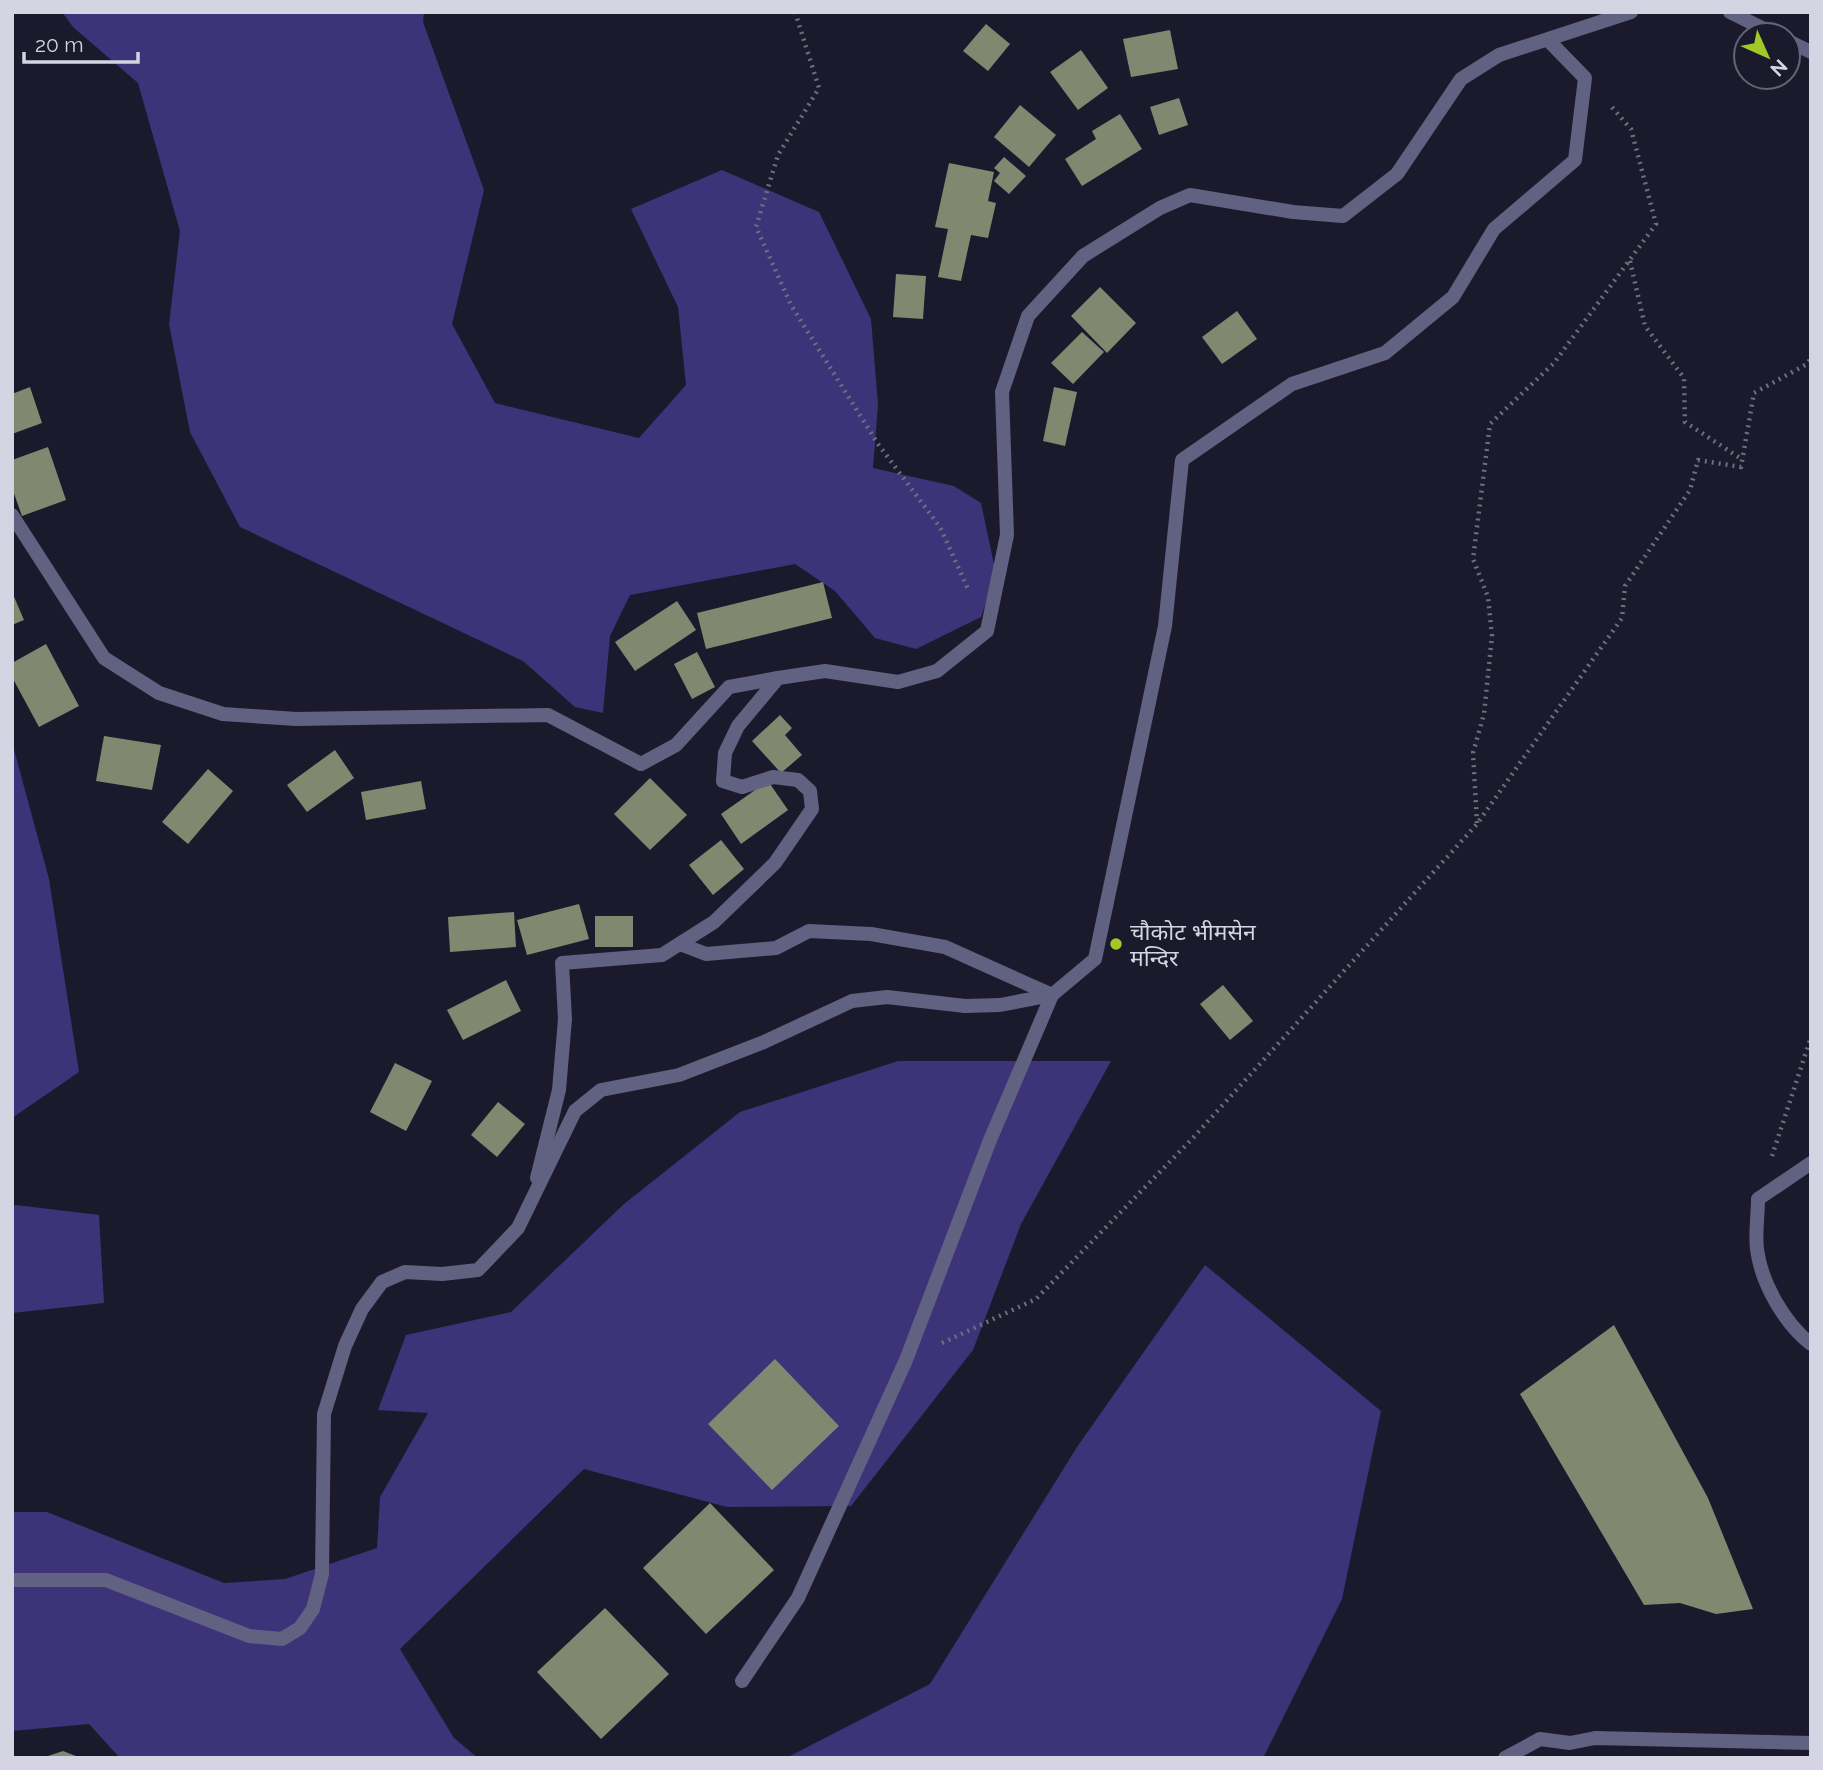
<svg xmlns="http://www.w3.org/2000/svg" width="1823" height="1770" font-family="Raleway,'Noto Sans Devanagari',sans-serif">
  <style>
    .forest { fill: #3c3378 }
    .building { fill: #808870 }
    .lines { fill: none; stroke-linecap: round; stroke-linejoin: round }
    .path { stroke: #6f6e7f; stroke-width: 4.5; stroke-dasharray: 2 5; stroke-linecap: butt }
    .minor { stroke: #616182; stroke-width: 14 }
    .poi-dot { fill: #a2c928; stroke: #1b1a2d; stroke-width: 2.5 }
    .labels { text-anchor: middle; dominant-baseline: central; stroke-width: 7; stroke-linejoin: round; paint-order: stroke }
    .poi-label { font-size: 23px; fill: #d4d4e2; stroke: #1b1a2d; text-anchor: start }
  </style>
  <rect width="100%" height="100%" fill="#1b1a2d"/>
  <!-- forest -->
  <g class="forest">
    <polygon points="62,12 424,12 423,22 484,190 452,324 495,403 639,438 686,385 678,307 631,209 722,170 819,212 871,319 878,405 873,468 954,486 981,503 996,574 981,617 916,649 875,638 835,591 795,564 630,595 610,636 603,713 575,707 523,661 240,527 190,432 169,324 180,231 138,83 73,27"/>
    <polygon points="12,742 49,879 79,1072 12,1118"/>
    <polygon points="898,1061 1111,1061 1021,1224 973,1350 851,1506 727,1507 584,1469 400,1649 454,1738 478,1758 120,1758 89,1724 12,1731 12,1512 47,1512 224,1583 285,1579 377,1548 380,1497 428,1413 378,1410 406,1335 511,1312 624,1204 740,1112"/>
    <polygon points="16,1205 99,1215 104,1303 12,1313 12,1206"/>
    <polygon points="1205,1265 1381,1411 1342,1599 1263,1758 786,1758 930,1684 1077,1447"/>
  </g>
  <!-- building -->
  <g class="building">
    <polygon points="986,24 1010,44 988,71 963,51"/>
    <polygon points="1170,30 1178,69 1131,77 1123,39"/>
    <polygon points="1081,50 1108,88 1078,110 1050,72"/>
    <polygon points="1179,98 1188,125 1159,135 1150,107"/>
    <polygon points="1020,105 1056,135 1029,167 994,137"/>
    <polygon points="1120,114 1142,149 1082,186 1065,159 1096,139 1092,131"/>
    <polygon points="1004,157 1026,176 1009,194 994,181 1000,173 994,168"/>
    <polygon points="949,163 994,172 988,201 996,203 988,238 971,235 961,281 938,277 948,229 935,227"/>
    <polygon points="896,274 926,276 923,319 893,317"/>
    <polygon points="1100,287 1136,323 1107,353 1071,316"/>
    <polygon points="1237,311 1257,339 1222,364 1202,337"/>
    <polygon points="1082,332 1104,352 1073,384 1051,363"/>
    <polygon points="30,387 42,423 12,434 12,394"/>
    <polygon points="1054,387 1077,392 1065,446 1043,441"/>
    <polygon points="48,447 66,500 22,516 12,488 12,460"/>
    <polygon points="823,582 832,618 706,649 697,613"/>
    <polygon points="12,592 24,620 12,625"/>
    <polygon points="677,601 696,630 635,671 615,642"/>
    <polygon points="46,644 79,706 39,727 12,677 12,663"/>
    <polygon points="697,652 715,687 692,699 674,664"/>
    <polygon points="780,715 792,728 785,735 802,755 781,773 752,741"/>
    <polygon points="104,736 161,745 152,790 96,781"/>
    <polygon points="335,750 354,778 307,812 287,785"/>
    <polygon points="208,769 233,791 188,844 162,822"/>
    <polygon points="650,778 687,815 650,850 614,814"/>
    <polygon points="421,781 426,809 366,820 361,792"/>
    <polygon points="768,781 788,810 741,844 721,814"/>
    <polygon points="721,840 744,869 713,895 689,865"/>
    <polygon points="579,904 589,939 527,955 517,920"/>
    <polygon points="514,912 516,947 450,952 448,917"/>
    <rect x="595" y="916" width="38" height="31"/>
    <polygon points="506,980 521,1011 463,1040 447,1010"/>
    <polygon points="1223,985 1253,1021 1230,1040 1200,1004"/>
    <polygon points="395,1063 432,1081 406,1131 370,1112"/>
    <polygon points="498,1102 525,1124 497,1157 471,1135"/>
    <polygon points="1614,1325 1708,1498 1753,1609 1716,1614 1680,1603 1644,1605 1520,1394"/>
    <polygon points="775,1359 839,1426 772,1490 708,1424"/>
    <polygon points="710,1503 774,1570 706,1634 643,1568"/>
    <polygon points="605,1608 669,1674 601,1739 537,1672"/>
    <polygon points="63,1751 81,1758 45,1758 45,1757"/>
  </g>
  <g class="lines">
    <!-- path -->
    <g class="path">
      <polyline points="795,12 819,88 778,155 756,227 791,305 878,444 940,527 968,589"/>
      <polyline points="1630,261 1645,326 1684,378 1685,422 1743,460"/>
      <polyline points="1477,823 1473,753 1484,714 1492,636 1488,597 1473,559 1490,424 1554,363 1656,224 1631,129 1610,105"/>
      <polyline points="1772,1156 1811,1037"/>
      <polyline points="942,1343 1036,1299 1191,1140 1477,824 1622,618 1625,586 1690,490 1698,460 1741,467 1754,393 1807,364 1811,358"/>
    </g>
    <!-- minor -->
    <g class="minor">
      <polyline points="1730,12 1776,35"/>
      <polyline points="1788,41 1811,52"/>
      <polyline points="12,515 104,658 159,693 223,714 296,719 548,715 641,764 676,745 729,687 778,678"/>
      <polyline points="680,944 706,954 776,948 809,931 871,934 945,947 1052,995 990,1140 906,1360 798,1598 742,1681"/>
      <path d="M1811 1163 1758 1199C1758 1215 1755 1233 1757 1249 1761 1283 1785 1324 1811 1344"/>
      <polyline points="537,1178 559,1090 565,1019 562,963 662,955 714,922 775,863 812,809 810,791 798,780 773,777 742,787 723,781 725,753 738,726 778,678 825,671 898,682 937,671 987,631 1007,535 1002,392 1028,316 1083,256 1160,208 1190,195 1293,212 1343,216 1397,174 1461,79 1499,55 1631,12"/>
      <polyline points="12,1580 106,1580 249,1636 282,1639 300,1628 313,1609 322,1574 324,1414 345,1346 362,1309 382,1282 405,1272 442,1274 478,1270 518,1228 575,1111 601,1090 679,1075 764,1042 852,1001 887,997 965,1006 1000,1005 1052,995 1095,959 1165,626 1182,460 1292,384 1385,353 1453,297 1494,229 1575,160 1585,78 1549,41"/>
      <polyline points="1505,1758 1540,1739 1570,1743 1595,1738 1811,1743"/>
    </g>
  </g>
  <!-- markers -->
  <circle class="poi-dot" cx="1116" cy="944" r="7"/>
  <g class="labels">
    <!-- poi labels -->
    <g class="poi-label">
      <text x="1130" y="931">चौकोट भीमसेन<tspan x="1130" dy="26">मन्दिर</tspan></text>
    </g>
  </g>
  <!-- border -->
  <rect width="1823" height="1770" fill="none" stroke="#d4d4e2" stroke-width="28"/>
  <!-- north arrow -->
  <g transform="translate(1767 56) rotate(135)"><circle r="33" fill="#1b1a2d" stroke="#656475" stroke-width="2"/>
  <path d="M0-5L12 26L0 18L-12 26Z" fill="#a2c928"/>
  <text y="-10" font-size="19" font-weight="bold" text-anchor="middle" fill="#d4d4e2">N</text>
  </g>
  <!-- scale -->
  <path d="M24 52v10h114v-10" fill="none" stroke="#d4d4e2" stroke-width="3.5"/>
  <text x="35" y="52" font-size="21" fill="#d4d4e2" stroke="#1b1a2d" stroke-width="5" paint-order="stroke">20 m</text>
</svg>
